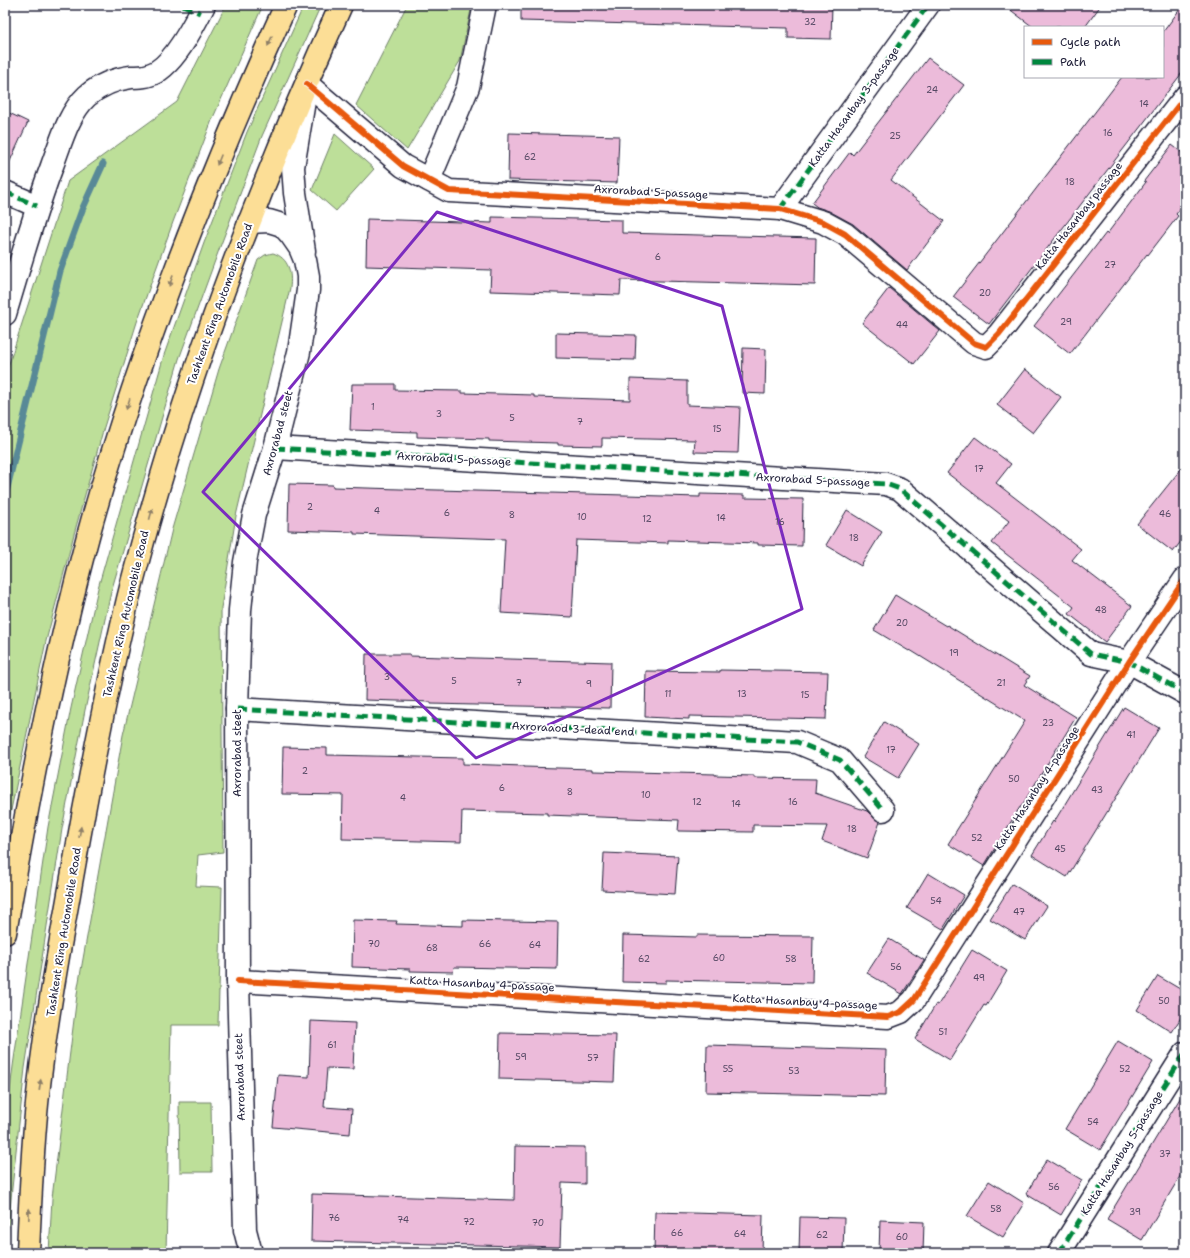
<svg xmlns="http://www.w3.org/2000/svg" width="1190" height="1258" font-family="'Shantell Sans',sans-serif">
  <style>
    .green { fill: #bddf99; stroke: #70806a }
    .lines { fill: none; stroke-linecap: round; stroke-linejoin: round }
    .stream { stroke: #598997; stroke-width: 7 }
    .building { fill: #ecbbda; stroke: #22223b }
    .minor-casing { stroke: #22223b; stroke-width: 25 }
    .highway-casing { stroke: #22223b; stroke-width: 25 }
    .minor { stroke: #fff; stroke-width: 22 }
    .highway { stroke: #fcde96; stroke-width: 22 }
    .quiet { stroke: #00873e; stroke-width: 5; stroke-dasharray: 10 5; stroke-linecap: butt }
    .cycleway-casing { stroke: #fff; stroke-width: 8 }
    .cycleway { stroke: #e8590c; stroke-width: 6 }
    .oneway { fill: #8f8068 }
    .marked { fill: none; stroke: #7b2cbf; stroke-width: 3; stroke-linejoin: round }
    .labels { text-anchor: middle; dominant-baseline: central; stroke-width: 4; stroke-linejoin: round; paint-order: stroke }
    .number-label { font-size: 9px; fill: #544863 }
    .street-label { font-size: 11px; fill: #22223b; stroke: #fff }
  </style>
  <rect width="100%" height="100%" fill="#fff"/>
  <filter id="ink" filterUnits="userSpaceOnUse"><feTurbulence type="fractalNoise" baseFrequency=".025" numOctaves="2"/><feDisplacementMap in="SourceGraphic" scale="8" xChannelSelector="R" yChannelSelector="G"/><feConvolveMatrix kernelMatrix="1 2 1 2 8 2 1 2 1" color-interpolation-filters="sRGB"/></filter>
  <g filter="url(#ink)">
    <!-- green -->
    <g class="green">
      <polygon points="226,5 263,5 212,120 173,222 137,322 104,427 74,534 46,641 5,839 5,376 68,181 177,102"/>
      <polygon points="304,5 321,5 262,136 220,247 179,359 111,592 85,710 62,829 25,1068 12,1188 6,1253 5,1253 5,1132 13,1066 48,827 71,708 98,588 164,355 204,243 247,132"/>
      <polygon points="407,5 472,5 460,61 407,150 356,105"/>
      <polygon points="335,134 374,169 336,211 312,190"/>
      <path d="M273 253C289 258 292 273 290 288L236 516 221 608 223 852 198 855 196 886 222 887 218 1025H171L166 1253H49L52 1198 78 987 123 735 172 529 219 369 258 260 265 255Z"/>
      <polygon points="179,1102 211,1102 212,1172 180,1172"/>
    </g>
    <g class="lines">
      <!-- stream -->
      <polyline class="stream" points="5,496 60,271 82,210 103,164"/>
    </g>
    <!-- building -->
    <g class="building">
      <polygon points="521,5 832,5 831,39 788,38 788,28 521,21"/>
      <polygon points="1004,5 1101,5 1085,27 1033,27"/>
      <polygon points="1183,5 1185,5 1185,69 989,324 953,297 1122,77 1163,77 1163,32"/>
      <polygon points="928,58 964,85 891,180 944,221 907,270 853,224 829,211 817,207 812,203 850,152 853,155"/>
      <polygon points="5,111 28,122 5,172"/>
      <polygon points="509,133 619,136 617,183 508,180"/>
      <polygon points="1172,145 1185,155 1185,203 1176,214 1178,216 1148,255 1147,254 1070,354 1034,326 1106,233 1107,234 1146,182 1144,181"/>
      <polygon points="492,217 622,220 622,233 816,238 815,285 621,280 620,295 490,291 491,270 366,266 367,219 492,223"/>
      <polygon points="889,288 940,331 914,364 862,323"/>
      <polygon points="556,333 636,335 635,360 556,358"/>
      <polygon points="743,348 766,349 765,394 742,393"/>
      <polygon points="1025,369 1061,397 1033,433 997,405"/>
      <polygon points="630,379 687,381 687,405 740,407 738,453 694,452 695,440 602,438 602,446 558,445 558,443 489,441 489,439 417,437 417,432 350,430 352,384 395,384 395,390 462,391 462,393 534,395 534,397 630,400"/>
      <polygon points="975,437 1011,464 996,483 1081,549 1072,560 1132,606 1105,642 1069,614 1074,607 992,543 1009,521 947,473"/>
      <polygon points="1185,464 1185,536 1173,552 1137,524"/>
      <polygon points="289,484 333,485 333,487 400,489 700,497 700,494 744,495 744,498 803,499 802,546 758,545 758,543 668,540 668,543 576,540 572,617 501,613 505,539 354,534 354,532 288,530"/>
      <polygon points="847,510 882,532 861,566 826,545"/>
      <polygon points="895,595 946,626 947,625 1030,676 1024,685 1076,717 1021,807 1020,807 984,866 948,844 1025,721 910,650 909,651 874,630"/>
      <polygon points="366,654 410,654 410,656 476,658 611,662 610,708 431,704 431,702 365,700"/>
      <polygon points="720,670 828,672 826,719 689,716 689,719 645,717 646,671 720,672"/>
      <polygon points="1124,707 1159,728 1067,877 1032,855 1053,821 1054,822"/>
      <polygon points="884,722 919,744 898,778 863,757"/>
      <polygon points="283,747 327,748 327,755 463,758 463,764 524,766 524,767 593,769 593,771 715,774 715,775 754,776 754,778 816,779 815,793 867,811 874,818 880,822 867,858 822,841 827,826 753,825 753,832 678,831 679,820 547,815 547,813 462,811 461,842 342,839 343,795 282,794"/>
      <polygon points="604,853 678,856 675,894 602,890"/>
      <polygon points="928,873 964,895 943,929 907,908"/>
      <polygon points="1012,884 1047,906 1025,940 990,919"/>
      <polygon points="353,920 397,921 396,924 463,926 463,920 558,922 557,969 454,967 453,972 410,971 410,969 352,967"/>
      <polygon points="623,935 697,937 697,935 813,936 812,983 666,980 666,983 622,982"/>
      <polygon points="889,939 924,960 902,994 867,973"/>
      <polygon points="972,950 1007,971 986,1006 984,1005 950,1060 915,1039 936,1004 938,1005"/>
      <polygon points="1158,976 1185,992 1185,1011 1172,1032 1137,1010"/>
      <polygon points="311,1021 355,1023 353,1069 327,1068 324,1107 352,1109 350,1134 273,1127 278,1075 309,1077"/>
      <polygon points="500,1033 616,1035 614,1082 499,1079"/>
      <polygon points="1118,1041 1153,1062 1100,1150 1065,1129"/>
      <polygon points="707,1045 886,1050 885,1096 706,1092"/>
      <polygon points="1185,1090 1185,1168 1142,1240 1107,1219"/>
      <polygon points="515,1146 585,1147 585,1184 562,1183 560,1247 311,1241 312,1194 514,1200"/>
      <polygon points="1047,1159 1082,1180 1061,1215 1026,1194"/>
      <polygon points="989,1181 1024,1203 1003,1237 967,1216"/>
      <polygon points="655,1212 763,1215 762,1253 654,1253"/>
      <polygon points="800,1217 844,1218 843,1253 799,1253"/>
      <polygon points="880,1220 924,1222 923,1253 879,1253"/>
    </g>
    <g class="lines">
      <defs>
        <g id="minor">
          <polyline points="307,84 403,166 449,191 780,209 823,222 845,234 974,343 986,347 999,334 1185,97"/>
          <polyline points="304,101 293,167 295,193 304,251"/>
          <polyline points="429,180 468,87 485,5"/>
          <polyline points="5,192 37,206"/>
          <polyline points="780,209 928,5"/>
          <polyline points="249,222 269,221 282,225 291,235 300,248 305,260 308,276 308,290 299,352 275,448 254,515 245,562 240,610 237,709 238,981 245,1230 251,1253"/>
          <path d="M5 314C20 264 34 214 52 166 61 142 68 114 87 96 100 85 115 79 131 77 137 77 144 77 149 75 172 69 194 25 204 5"/>
          <polyline points="275,448 886,484 900,489 1091,654 1129,662 1185,693"/>
          <polyline points="237,709 797,742 840,760 883,810"/>
          <polyline points="238,981 888,1017 901,1012 914,1000 1129,662 1185,579"/>
          <polyline points="1059,1253 1185,1053"/>
        </g>
        <g id="highway">
          <path d="M5 933C28 800 53 666 88 536 138 354 208 177 286 5"/>
          <path d="M28 1253C30 1203 32 1153 37 1104 45 1024 60 945 74 866 91 770 109 674 133 579 184 382 257 190 341 5"/>
        </g>
      </defs>
      <!-- minor casing -->
      <use href="#minor" class="minor-casing"/>
      <!-- highway casing -->
      <use href="#highway" class="highway-casing"/>
      <!-- minor -->
      <use href="#minor" class="minor"/>
      <!-- highway -->
      <use href="#highway" class="highway"/>
      <!-- quiet -->
      <g class="quiet">
        <polyline points="183,5 200,13"/>
        <polyline points="5,192 37,206"/>
        <polyline points="780,209 928,5"/>
        <polyline points="275,448 886,484 900,489 1091,654 1129,662 1185,693"/>
        <polyline points="237,709 797,742 840,760 883,810"/>
        <polyline points="1059,1253 1185,1053"/>
      </g>
      <defs>
        <g id="cycleway">
          <polyline points="307,84 403,166 449,191 780,209 823,222 845,234 974,343 986,347 999,334 1185,97"/>
          <polyline points="238,981 888,1017 901,1012 914,1000 1129,662 1185,579"/>
        </g>
      </defs>
      <!-- cycleway casing -->
      <use href="#cycleway" class="cycleway-casing"/>
      <!-- cycleway -->
      <use href="#cycleway" class="cycleway"/>
    </g>
    <!-- one-way arrows -->
    <defs><path id="oneway-solid" d="M-6-.8H1V-3.2L6.5 0L1 3.2V.8H-6Z"/></defs>
    <g class="oneway">
      <use href="#oneway-solid" transform="translate(270 41) rotate(114)"/>
      <use href="#oneway-solid" transform="translate(219 160) rotate(112)"/>
      <use href="#oneway-solid" transform="translate(171 281) rotate(110)"/>
      <use href="#oneway-solid" transform="translate(128 404) rotate(108)"/>
      <use href="#oneway-solid" transform="translate(151 514) rotate(-75)"/>
      <use href="#oneway-solid" transform="translate(80 832) rotate(-80)"/>
      <use href="#oneway-solid" transform="translate(40 1085) rotate(-82)"/>
      <use href="#oneway-solid" transform="translate(29 1214) rotate(-88)"/>
    </g>
  </g>
  <!-- marked area -->
  <path class="marked" d="M437 212 722 306 802 609 476 758 203 492Z"/>
  <g class="labels">
    <!-- number labels -->
    <g class="number-label">
      <text x="810" y="22">32</text>
      <text x="932" y="90">24</text>
      <text x="1144" y="104">14</text>
      <text x="1108" y="133">16</text>
      <text x="895" y="136">25</text>
      <text x="530" y="157">62</text>
      <text x="1070" y="182">18</text>
      <text x="658" y="257">6</text>
      <text x="1110" y="265">27</text>
      <text x="985" y="293">20</text>
      <text x="1066" y="322">29</text>
      <text x="902" y="325">44</text>
      <text x="373" y="407">1</text>
      <text x="439" y="414">3</text>
      <text x="512" y="418">5</text>
      <text x="580" y="422">7</text>
      <text x="717" y="429">15</text>
      <text x="979" y="469">17</text>
      <text x="310" y="507">2</text>
      <text x="377" y="511">4</text>
      <text x="447" y="513">6</text>
      <text x="1165" y="514">46</text>
      <text x="512" y="515">8</text>
      <text x="582" y="517">10</text>
      <text x="721" y="518">14</text>
      <text x="647" y="519">12</text>
      <text x="780" y="522">16</text>
      <text x="854" y="538">18</text>
      <text x="1101" y="610">48</text>
      <text x="902" y="623">20</text>
      <text x="954" y="653">19</text>
      <text x="387" y="677">3</text>
      <text x="454" y="681">5</text>
      <text x="519" y="683">7</text>
      <text x="1001" y="683">21</text>
      <text x="589" y="684">9</text>
      <text x="668" y="694">11</text>
      <text x="742" y="694">13</text>
      <text x="805" y="695">15</text>
      <text x="1048" y="723">23</text>
      <text x="1131" y="735">41</text>
      <text x="891" y="750">17</text>
      <text x="305" y="771">2</text>
      <text x="1014" y="779">50</text>
      <text x="502" y="788">6</text>
      <text x="1097" y="790">43</text>
      <text x="570" y="792">8</text>
      <text x="646" y="795">10</text>
      <text x="403" y="798">4</text>
      <text x="697" y="802">12</text>
      <text x="793" y="802">16</text>
      <text x="736" y="804">14</text>
      <text x="852" y="829">18</text>
      <text x="977" y="838">52</text>
      <text x="1060" y="849">45</text>
      <text x="936" y="901">54</text>
      <text x="1019" y="912">47</text>
      <text x="374" y="944">70</text>
      <text x="485" y="944">66</text>
      <text x="535" y="945">64</text>
      <text x="432" y="948">68</text>
      <text x="719" y="958">60</text>
      <text x="644" y="959">62</text>
      <text x="791" y="959">58</text>
      <text x="896" y="967">56</text>
      <text x="979" y="978">49</text>
      <text x="1164" y="1001">50</text>
      <text x="943" y="1032">51</text>
      <text x="332" y="1045">61</text>
      <text x="521" y="1057">59</text>
      <text x="593" y="1058">57</text>
      <text x="728" y="1069">55</text>
      <text x="1125" y="1069">52</text>
      <text x="794" y="1071">53</text>
      <text x="1093" y="1122">54</text>
      <text x="1165" y="1154">37</text>
      <text x="1054" y="1187">56</text>
      <text x="996" y="1209">58</text>
      <text x="1135" y="1212">39</text>
      <text x="334" y="1218">76</text>
      <text x="403" y="1220">74</text>
      <text x="469" y="1222">72</text>
      <text x="538" y="1223">70</text>
      <text x="677" y="1233">66</text>
      <text x="740" y="1234">64</text>
      <text x="822" y="1235">62</text>
      <text x="902" y="1237">60</text>
    </g>
    <!-- street labels -->
    <g class="street-label">
      <text transform="translate(854 107) rotate(-54)">Katta Hasanbay 3-passage</text>
      <text transform="translate(651 192) rotate(3)">Axrorabad 5-passage</text>
      <text transform="translate(1079 216) rotate(-52)">Katta Hasanbay passage</text>
      <text transform="translate(220 304) rotate(-70)">Tashkent Ring Automobile Road</text>
      <text transform="translate(278 433) rotate(-75)">Axrorаbаd steet</text>
      <text transform="translate(454 459) rotate(3)">Axrorabad 5-passage</text>
      <text transform="translate(813 480) rotate(3)">Axrorabad 5-passage</text>
      <text transform="translate(126 614) rotate(-77)">Tashkent Ring Automobile Road</text>
      <text transform="translate(573 729) rotate(3)">Axroraaod 3-dead end</text>
      <text transform="translate(237 753) rotate(-90)">Axrorаbаd steet</text>
      <text transform="translate(1037 788) rotate(-57)">Katta Hasanbay 4-passage</text>
      <text transform="translate(64 932) rotate(-81)">Tashkent Ring Automobile Road</text>
      <text transform="translate(482 984) rotate(3)">Katta Hasanbay 4-passage</text>
      <text transform="translate(805 1002) rotate(3)">Katta Hasanbay 4-passage</text>
      <text transform="translate(240 1077) rotate(-92)">Axrorаbаd steet</text>
      <text transform="translate(1122 1153) rotate(-58)">Katta Hasanbay 5-passage</text>
    </g>
  </g>
  <!-- margin -->
  <rect width="1190" height="1258" fill="none" stroke="#fff" stroke-width="20"/>
  <rect x="10" y="10" width="1170" height="1238" fill="none" stroke="#22223b" stroke-width="1.5" filter="url(#ink)"/>
  <!-- legend -->
  <rect x="1024" y="26" width="140" height="52" fill="#ffffff" stroke="#a7a7b1"/>
  <rect x="1032" y="39" width="20" height="6" fill="#e8590c" stroke="#a7a7b1"/>
  <text x="1060" y="46" font-size="12" fill="#22223b">Cycle path</text>
  <rect x="1032" y="59" width="20" height="6" fill="#00873e" stroke="#a7a7b1"/>
  <text x="1060" y="66" font-size="12" fill="#22223b">Path</text>
</svg>
